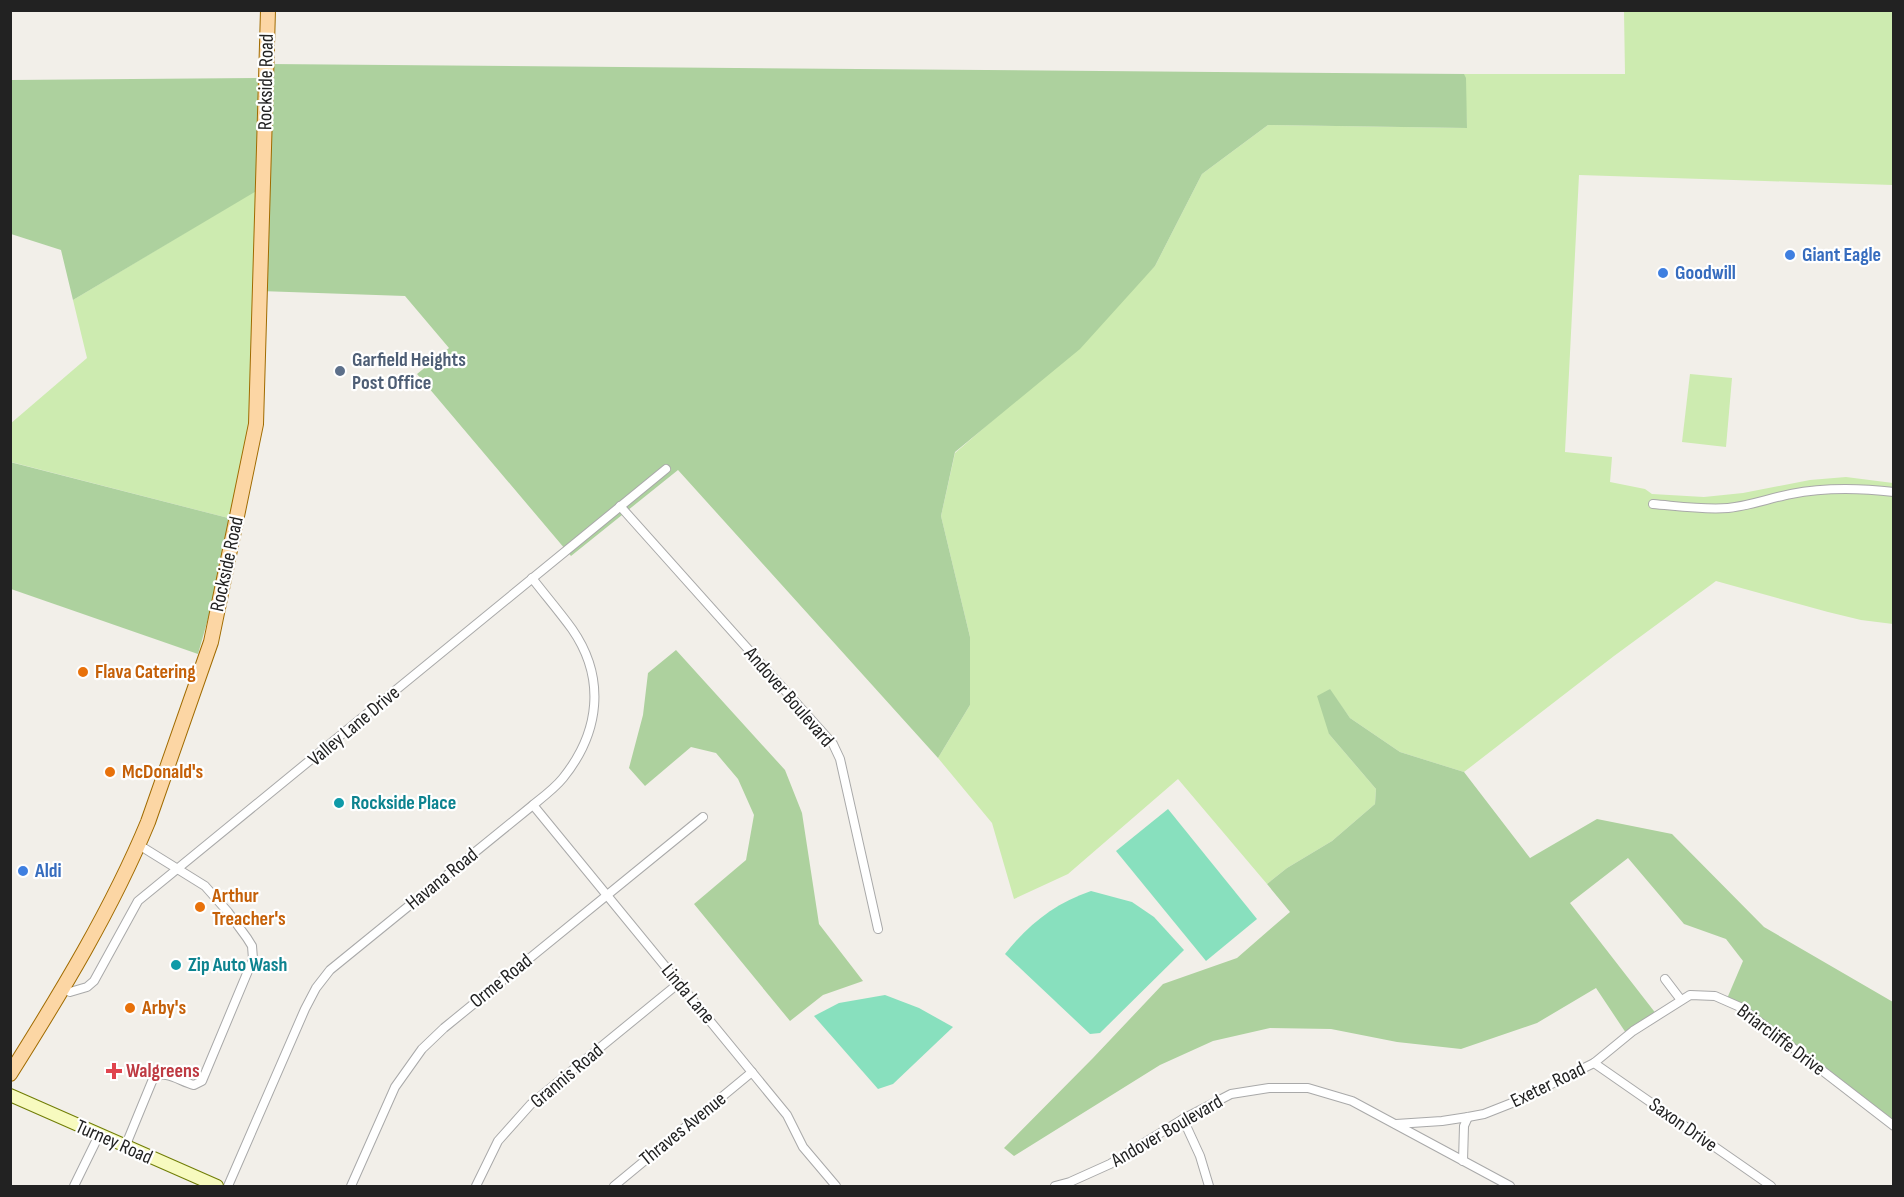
<svg xmlns="http://www.w3.org/2000/svg" width="1904" height="1197" font-family="'Sofia Sans Condensed',sans-serif">
  <style>
    .grass { fill: #cdebb0 }
    .forest { fill: #add19e }
    .pitch { fill: #88e0be }
    .lines { fill: none; stroke-linecap: round; stroke-linejoin: round }
    .minor-casing { stroke: #a9a9a9; stroke-width: 10 }
    .secondary-casing { stroke: #707d05; stroke-width: 14 }
    .primary-casing { stroke: #a06b00; stroke-width: 16 }
    .minor { stroke: #fff; stroke-width: 8 }
    .secondary { stroke: #f7fabf; stroke-width: 12 }
    .primary { stroke: #fcd6a4; stroke-width: 14 }
    .shop-dot { fill: #3f7fe0; stroke: #fff; stroke-width: 2 }
    .service-dot { fill: #5c6f8a; stroke: #fff; stroke-width: 2 }
    .food-dot { fill: #e8710a; stroke: #fff; stroke-width: 2 }
    .culture-dot { fill: #0f9aa8; stroke: #fff; stroke-width: 2 }
    .health-dot { fill: #e0444e; stroke: #fff; stroke-width: 2 }
    .labels { text-anchor: middle; dominant-baseline: central; stroke-width: 4.5; stroke-linejoin: round; paint-order: stroke }
    .street-label { font-size: 20px; fill: #222; stroke: #fff }
    .shop-label { font-size: 20px; font-weight: bold; fill: #366cbe; stroke: #fff; text-anchor: start }
    .service-label { font-size: 20px; font-weight: bold; fill: #4e5e75; stroke: #fff; text-anchor: start }
    .food-label { font-size: 20px; font-weight: bold; fill: #c56008; stroke: #fff; text-anchor: start }
    .culture-label { font-size: 20px; font-weight: bold; fill: #0d838f; stroke: #fff; text-anchor: start }
    .health-label { font-size: 20px; font-weight: bold; fill: #be3a42; stroke: #fff; text-anchor: start }
  </style>
  <rect width="100%" height="100%" fill="#f2efe9"/>
  <!-- grass -->
  <g class="grass">
    <polygon points="1624,11 1893,11 1893,185 1579,175 1565,452 1612,457 1610,482 1645,489 1652,494 1704,497 1743,493 1810,480 1846,477 1893,483 1893,624 1861,620 1828,612 1716,581 1614,656 1464,772 1400,752 1350,718 1329,689 1329,734 1376,789 1375,804 1332,841 1287,868 1267,884 1178,779 1068,874 1014,899 992,823 938,758 970,705 970,637 941,516 955,453 1008,407 1155,266 1202,174 1268,125 1467,128 1464,74 1625,74"/>
    <polygon points="263,186 256,424 236,520 11,462 10,424 87,358 73,300"/>
    <polygon points="1690,374 1732,378 1726,447 1682,442"/>
  </g>
  <!-- forest -->
  <g class="forest">
    <polygon points="269,64 1464,74 1466,78 1467,128 1268,125 1202,174 1155,266 1080,349 955,452 941,516 970,637 970,705 938,758 678,470 571,556 417,374 449,348 405,296 260,291 263,187 73,300 61,250 11,234 10,80 265,78"/>
    <polygon points="10,462 236,520 198,654 11,589"/>
    <polygon points="676,650 785,770 802,813 819,924 863,981 823,995 790,1021 694,904 746,860 754,815 738,779 716,753 691,747 645,786 629,768 643,715 648,673"/>
    <polygon points="1330,689 1350,718 1400,752 1464,772 1530,858 1597,819 1672,834 1764,927 1893,1002 1893,1126 1726,1001 1743,961 1726,939 1684,924 1628,858 1570,903 1657,1015 1628,1036 1596,988 1537,1023 1461,1049 1397,1042 1331,1029 1270,1028 1213,1041 1160,1065 1014,1156 1004,1148 1093,1058 1163,984 1237,958 1290,912 1267,884 1287,868 1332,841 1375,804 1376,789 1329,734 1317,696"/>
  </g>
  <!-- pitch -->
  <g class="pitch">
    <polygon points="1168,809 1257,919 1206,961 1116,851"/>
    <path d="M1091 891 1132 902 1154 917 1184 950 1100 1033 1090 1034 1005 954C1028 925 1055 903 1091 891Z"/>
    <polygon points="885,995 919,1008 953,1027 893,1084 878,1089 814,1016 839,1003"/>
  </g>
  <g class="lines">
    <defs>
      <g id="minor">
        <path d="M1653 504C1677 506 1703 510 1728 508 1749 506 1770 498 1791 494 1826 487 1859 488 1894 492"/>
        <polyline points="620,506 833,744 840,759 878,929"/>
        <polyline points="533,805 787,1115 803,1147 836,1186"/>
        <polyline points="1665,979 1681,1000"/>
        <polyline points="63,989 70,992 87,987 94,981 138,901 666,469"/>
        <polyline points="1594,1063 1771,1186"/>
        <polyline points="1183,1119 1200,1156 1209,1186"/>
        <polyline points="1396,1124 1442,1121 1468,1117 1484,1114 1517,1101 1594,1063 1633,1031 1690,995 1715,996 1740,1007 1894,1126"/>
        <path d="M125 1147 153 1079C165 1068 180 1082 194 1085L202 1081 253 959 252 946 247 938 228 912 205 886 139 845"/>
        <polyline points="1463,1161 1464,1126 1468,1117"/>
        <polyline points="74,1186 99,1135"/>
        <path d="M228 1186 305 1009 316 988 330 970 533 805C543 797 555 788 563 778 600 732 606 678 572 629 559 611 545 595 532 578"/>
        <polyline points="351,1186 395,1087 422,1049 444,1028 703,817"/>
        <polyline points="476,1186 498,1141 531,1104 679,983"/>
        <polyline points="614,1186 752,1072"/>
        <polyline points="1055,1186 1070,1182 1110,1164 1183,1119 1231,1094 1269,1088 1308,1088 1352,1101 1510,1186"/>
      </g>
      <polyline id="secondary" points="10,1095 217,1186"/>
      <path id="primary" d="M10 1074C61 993 112 909 148 822L211 642 256 424 268 10"/>
    </defs>
    <!-- minor casing -->
    <use href="#minor" class="minor-casing"/>
    <!-- secondary casing -->
    <use href="#secondary" class="secondary-casing"/>
    <!-- primary casing -->
    <use href="#primary" class="primary-casing"/>
    <!-- minor -->
    <use href="#minor" class="minor"/>
    <!-- secondary -->
    <use href="#secondary" class="secondary"/>
    <!-- primary -->
    <use href="#primary" class="primary"/>
  </g>
  <!-- markers -->
  <g class="shop-dot">
    <circle cx="1790" cy="255" r="6"/>
    <circle cx="1663" cy="273" r="6"/>
    <circle cx="23" cy="871" r="6"/>
  </g>
  <circle class="service-dot" cx="340" cy="371" r="6"/>
  <g class="food-dot">
    <circle cx="83" cy="672" r="6"/>
    <circle cx="110" cy="772" r="6"/>
    <circle cx="200" cy="907" r="6"/>
    <circle cx="130" cy="1008" r="6"/>
  </g>
  <g class="culture-dot">
    <circle cx="339" cy="803" r="6"/>
    <circle cx="176" cy="965" r="6"/>
  </g>
  <path class="health-dot" d="M111 1062h6v6h6v6h-6v6h-6v-6h-6v-6h6z"/>
  <g class="labels">
    <!-- street labels -->
    <g class="street-label">
      <text transform="translate(266 82) rotate(-89)">Rockside Road</text>
      <text transform="translate(227 564) rotate(-78)">Rockside Road</text>
      <text transform="translate(789 697) rotate(49)">Andover Boulevard</text>
      <text transform="translate(354 726) rotate(-40)">Valley Lane Drive</text>
      <text transform="translate(442 879) rotate(-39)">Havana Road</text>
      <text transform="translate(501 981) rotate(-39)">Orme Road</text>
      <text transform="translate(688 994) rotate(50)">Linda Lane</text>
      <text transform="translate(1781 1040) rotate(37)">Briarcliffe Drive</text>
      <text transform="translate(567 1076) rotate(-40)">Grannis Road</text>
      <text transform="translate(1548 1085) rotate(-26)">Exeter Road</text>
      <text transform="translate(1683 1125) rotate(35)">Saxon Drive</text>
      <text transform="translate(683 1129) rotate(-39)">Thraves Avenue</text>
      <text transform="translate(1167 1131) rotate(-30)">Andover Boulevard</text>
      <text transform="translate(114 1142) rotate(24)">Turney Road</text>
    </g>
    <!-- shop labels -->
    <g class="shop-label">
      <text x="1802" y="255">Giant Eagle</text>
      <text x="1675" y="273">Goodwill</text>
      <text x="35" y="871">Aldi</text>
    </g>
    <!-- service labels -->
    <g class="service-label">
      <text x="352" y="360">Garfield Heights<tspan x="352" dy="23">Post Office</tspan></text>
    </g>
    <!-- food labels -->
    <g class="food-label">
      <text x="95" y="672">Flava Catering</text>
      <text x="122" y="772">McDonald's</text>
      <text x="212" y="896">Arthur<tspan x="212" dy="23">Treacher's</tspan></text>
      <text x="142" y="1008">Arby's</text>
    </g>
    <!-- culture labels -->
    <g class="culture-label">
      <text x="351" y="803">Rockside Place</text>
      <text x="188" y="965">Zip Auto Wash</text>
    </g>
    <!-- health labels -->
    <g class="health-label">
      <text x="126" y="1071">Walgreens</text>
    </g>
  </g>
  <!-- border -->
  <rect width="1904" height="1197" fill="none" stroke="#222222" stroke-width="24"/>
</svg>
